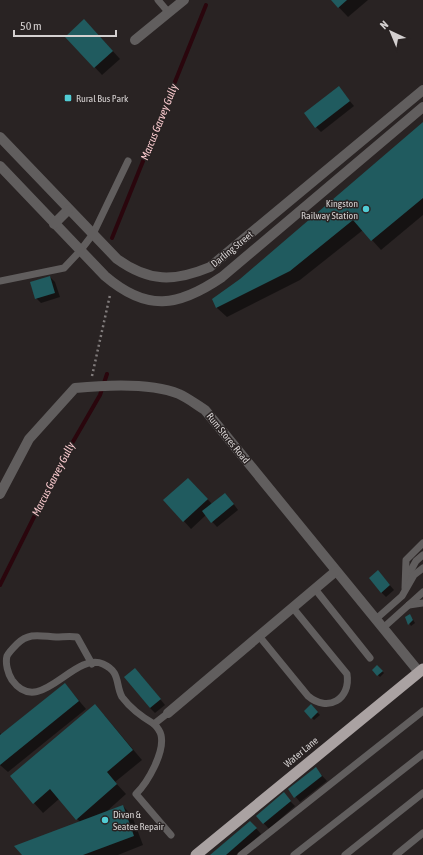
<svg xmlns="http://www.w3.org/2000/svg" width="423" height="855" font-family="'Asap Condensed',sans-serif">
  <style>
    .shadow { fill: #0007 }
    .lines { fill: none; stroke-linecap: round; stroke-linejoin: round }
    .stream { stroke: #2a060d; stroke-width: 4 }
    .building { fill: #205b5f }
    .path { stroke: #817c7c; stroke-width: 2.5; stroke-dasharray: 2 3; stroke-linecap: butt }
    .service { stroke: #615e5e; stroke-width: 7 }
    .minor { stroke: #615e5e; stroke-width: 10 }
    .tertiary { stroke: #615e5e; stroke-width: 10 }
    .trunk { stroke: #aaa2a2; stroke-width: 11 }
    .poi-dot { fill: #51ccd4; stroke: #292323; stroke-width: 1.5 }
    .labels { text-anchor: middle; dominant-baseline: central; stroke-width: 3; stroke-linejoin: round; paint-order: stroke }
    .poi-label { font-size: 10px; fill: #d4d0d0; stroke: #292323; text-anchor: start }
    .street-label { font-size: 10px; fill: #d4d0d0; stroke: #292323 }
    .water-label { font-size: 11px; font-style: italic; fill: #fcccd0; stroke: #292323 }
  </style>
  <rect width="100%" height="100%" fill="#292323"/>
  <!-- shadow -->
  <g class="shadow">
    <polygon points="332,0 368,0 348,17"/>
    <polygon points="92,28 120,59 102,75 67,37"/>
    <polygon points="343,93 354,106 321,132 316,127"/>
    <polygon points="423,123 423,215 381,250 363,230 300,280 227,317 217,308 213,299 241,280"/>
    <polygon points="50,277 55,282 60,297 41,303 36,298"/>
    <polygon points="195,486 212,504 230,499 238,510 217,527 206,515 191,529 165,500"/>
    <polygon points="383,577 394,590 386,597 381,592"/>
    <polygon points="406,618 412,618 415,623 411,626"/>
    <polygon points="377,666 384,673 380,677 373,670"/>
    <polygon points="140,674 165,705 155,713 150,708"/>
    <polygon points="65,684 86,709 8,772 0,765 0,733 2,735"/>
    <polygon points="311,706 320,715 314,720 305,711"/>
    <polygon points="104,715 142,760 115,782 126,794 105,813 123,806 132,816 143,845 118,855 24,855 80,822 59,799 43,813 34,803"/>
    <polygon points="316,769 327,781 300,802 289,789"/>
    <polygon points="288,799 295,806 269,829 257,816"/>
    <polygon points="255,827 261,834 236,855 212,855"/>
  </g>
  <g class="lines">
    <!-- stream -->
    <g class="stream">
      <polyline points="112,238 206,5"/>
      <polyline points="0,585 63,459 100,395 107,374"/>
    </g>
  </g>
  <!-- building -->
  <g class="building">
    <polygon points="331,0 347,0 338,8"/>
    <polygon points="84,19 113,51 94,68 65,37"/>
    <polygon points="339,86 350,101 315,128 304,113"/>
    <polygon points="423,122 423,198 371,241 353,220 290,271 216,308 212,299 240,279"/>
    <polygon points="50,276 55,293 35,299 30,282"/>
    <polygon points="188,478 208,499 183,522 163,500"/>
    <polygon points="225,493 234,504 211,523 202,511"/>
    <polygon points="378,570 390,585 381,593 369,578"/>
    <polygon points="410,614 413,620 408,625 405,617"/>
    <polygon points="377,665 383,671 377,676 372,670"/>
    <polygon points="135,668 161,699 150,708 124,677"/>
    <polygon points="65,683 79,701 0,765 0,735"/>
    <polygon points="95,704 133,750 107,772 117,784 76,820 50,789 33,804 10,776"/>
    <polygon points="311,704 318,712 311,719 304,711"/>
    <polygon points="316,767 322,776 294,798 288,789"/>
    <polygon points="284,792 291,801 263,824 256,816"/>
    <polygon points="123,805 134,836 83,855 22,855 14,846"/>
    <polygon points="250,821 257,828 226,855 210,855"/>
  </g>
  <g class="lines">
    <!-- path -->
    <polyline class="path" points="92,376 110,295"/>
    <!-- service -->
    <g class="service">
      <polyline points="158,0 169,13"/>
      <polyline points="0,281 64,268 80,251 93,234 128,161"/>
      <polyline points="406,579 416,561 423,555"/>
      <polyline points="405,588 406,560 423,543"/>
      <polyline points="315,589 370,658"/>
      <polyline points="409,605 423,603"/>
      <polyline points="376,619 402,596 414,575 423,568"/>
      <polyline points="383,628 423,592"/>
      <path d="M259 636 308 696C328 713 351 699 347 674L293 608"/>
      <path d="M92 664 77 637C70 636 63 637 56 637 40 636 29 632 17 644 14 647 9 652 7 656 5 663 8 674 12 680 40 719 73 651 103 664 121 672 115 684 122 697 131 709 142 717 154 724"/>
      <path d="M168 713 154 724C157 727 160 731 161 735 165 752 148 782 136 794L171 835"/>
      <polyline points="241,855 423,711"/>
      <polyline points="294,855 423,754"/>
      <polyline points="345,855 423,793"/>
      <polyline points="396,855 423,833"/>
    </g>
    <!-- minor -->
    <g class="minor">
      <polyline points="135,40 184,0"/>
      <path d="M0 494 29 439 75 388C105 385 150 382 179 394 188 398 197 405 205 410L419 672"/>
      <polyline points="168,713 336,571"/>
    </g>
    <!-- tertiary -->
    <g class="tertiary">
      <path d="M0 137 117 259C149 282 174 282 210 267L423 90"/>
      <path d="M0 166 105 276C147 312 178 307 222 277L423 107"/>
      <polyline points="54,224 68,210"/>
    </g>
    <!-- trunk -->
    <polyline class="trunk" points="196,855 423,669"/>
  </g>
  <!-- markers -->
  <g class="poi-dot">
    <rect x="64" y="94" width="8" height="8" rx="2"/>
    <circle cx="366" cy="209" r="4"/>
    <circle cx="105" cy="820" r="4"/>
  </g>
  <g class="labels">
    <!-- poi labels -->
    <g class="poi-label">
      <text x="76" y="98">Rural Bus Park</text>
      <text x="358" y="203" text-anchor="end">Kingston<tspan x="358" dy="12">Railway Station</tspan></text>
      <text x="113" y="814">Divan &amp;<tspan x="113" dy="12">Seatee Repair</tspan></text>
    </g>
    <!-- street labels -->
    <g class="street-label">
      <text transform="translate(232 249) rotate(-39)">Darling Street</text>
      <text transform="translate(228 438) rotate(51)">Rum Stores Road</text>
      <text transform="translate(301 752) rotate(-40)">Water Lane</text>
    </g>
    <!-- water labels -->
    <g class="water-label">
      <text transform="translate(159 122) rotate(-68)">Marcus Garvey Gully</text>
      <text transform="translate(53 479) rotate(-63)">Marcus Garvey Gully</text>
    </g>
  </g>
  <!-- north arrow -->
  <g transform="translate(391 32) rotate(316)" stroke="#292323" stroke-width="3" paint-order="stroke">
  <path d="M0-3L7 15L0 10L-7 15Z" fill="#d4d0d0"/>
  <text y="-6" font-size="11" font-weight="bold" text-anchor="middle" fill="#d4d0d0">N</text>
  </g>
  <!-- scale -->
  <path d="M14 30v6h102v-6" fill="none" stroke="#d4d0d0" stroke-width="2"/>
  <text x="20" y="30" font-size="12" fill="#d4d0d0" stroke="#292323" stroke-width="3" paint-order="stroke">50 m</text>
</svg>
